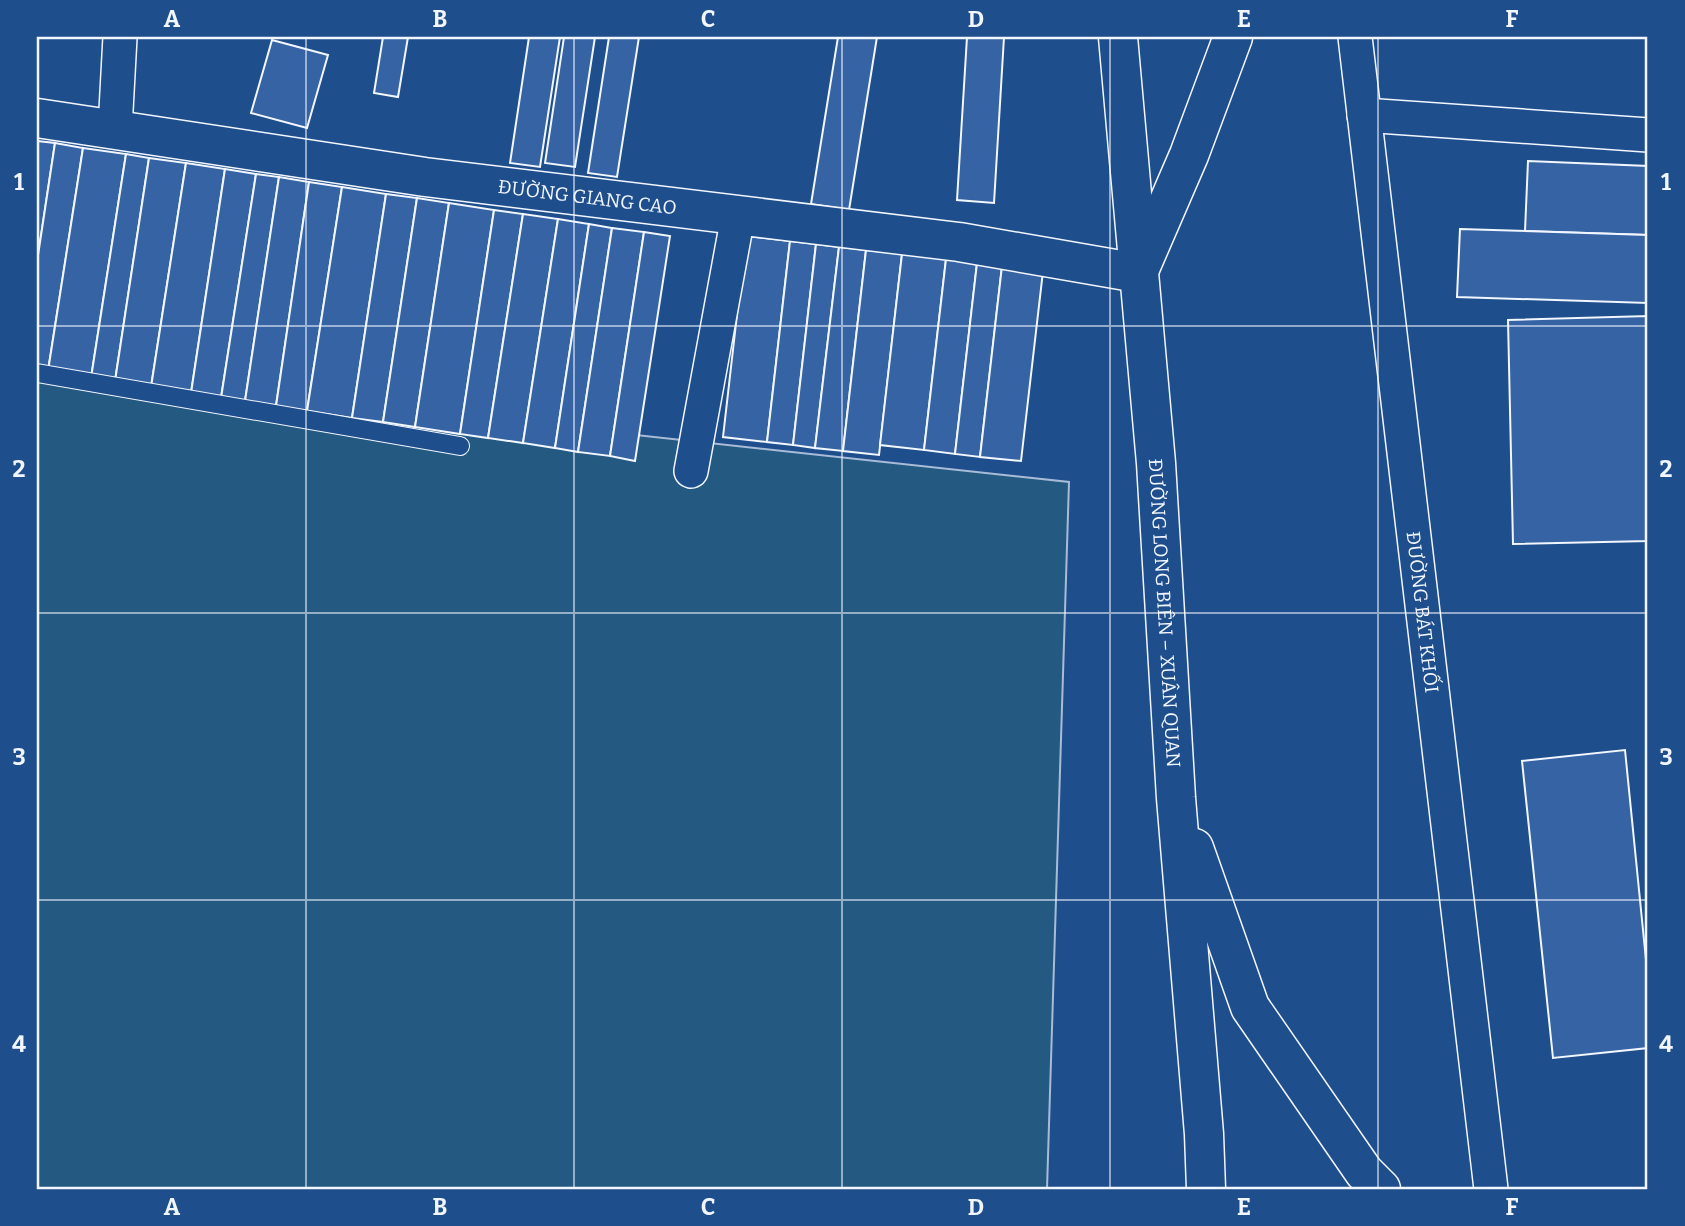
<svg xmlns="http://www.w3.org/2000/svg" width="1685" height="1226" font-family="Bitter,serif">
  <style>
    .green { fill: #245a82; stroke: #a8bbd7; stroke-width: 2 }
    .building { fill: #3563a3; stroke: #f2f6ff; stroke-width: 2 }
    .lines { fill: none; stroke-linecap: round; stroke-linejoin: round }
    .lane-casing { stroke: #f2f6ff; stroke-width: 20 }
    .street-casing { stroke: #f2f6ff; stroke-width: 36 }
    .secondary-casing { stroke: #f2f6ff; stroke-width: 41 }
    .primary-casing { stroke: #f2f6ff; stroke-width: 41 }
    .lane { stroke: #1f4e8c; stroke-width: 18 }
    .street { stroke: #1f4e8c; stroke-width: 33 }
    .secondary { stroke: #1f4e8c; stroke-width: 38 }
    .primary { stroke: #1f4e8c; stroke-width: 38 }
    .grid { fill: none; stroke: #f2f6ff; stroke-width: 2; stroke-opacity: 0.55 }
    .labels { text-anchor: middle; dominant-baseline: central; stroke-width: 5; stroke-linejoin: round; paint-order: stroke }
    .street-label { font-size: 19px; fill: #f2f6ff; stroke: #1f4e8c }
    .neatline { fill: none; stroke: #f2f6ff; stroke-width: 2.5 }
    .grid-label { font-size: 23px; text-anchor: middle; font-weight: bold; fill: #f2f6ff }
  </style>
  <rect width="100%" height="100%" fill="#1f4e8c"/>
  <!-- green -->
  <polygon class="green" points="37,370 1069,482 1047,1189 37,1189"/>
  <!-- building -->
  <g class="building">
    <polygon points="383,37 408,37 398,97 374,93"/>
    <polygon points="529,37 560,37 540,167 510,163"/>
    <polygon points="564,37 595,37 575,167 545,163"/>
    <polygon points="609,37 639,37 617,177 588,173"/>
    <polygon points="838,37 877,37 849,210 811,204"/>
    <polygon points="967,37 1004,37 994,203 957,200"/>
    <polygon points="272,40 328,55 307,128 251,113"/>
    <polygon points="37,141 55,143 37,262"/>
    <polygon points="55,143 83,148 48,371 37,370 37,262"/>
    <polygon points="83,148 126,154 91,378 48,371"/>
    <polygon points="126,154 149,158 115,381 91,378"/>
    <polygon points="149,158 186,163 151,387 115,381"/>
    <polygon points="1528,161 1648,166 1648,235 1525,231"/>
    <polygon points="186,163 225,169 191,393 151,387"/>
    <polygon points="225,169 256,174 221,398 191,393"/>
    <polygon points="256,174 279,177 245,401 221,398"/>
    <polygon points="279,177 309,182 276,406 245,401"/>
    <polygon points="309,182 342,187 307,411 276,406"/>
    <polygon points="342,187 386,194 352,418 307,411"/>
    <polygon points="386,194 417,198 383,422 352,418"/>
    <polygon points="417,198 449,203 415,427 383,422"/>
    <polygon points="449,203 494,210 460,434 415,427"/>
    <polygon points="494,210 523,214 488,438 460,434"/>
    <polygon points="523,214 558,219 523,443 488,438"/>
    <polygon points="558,219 589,224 555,448 523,443"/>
    <polygon points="589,224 612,228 578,452 555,448"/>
    <polygon points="612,228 644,232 610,456 578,452"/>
    <polygon points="1460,229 1648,235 1648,303 1457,297"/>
    <polygon points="644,232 670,236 635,461 610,456"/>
    <polygon points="746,236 790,241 767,442 723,437"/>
    <polygon points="790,241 816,244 793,445 767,442"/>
    <polygon points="816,244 839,247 815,448 793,445"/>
    <polygon points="839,247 866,250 843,451 815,448"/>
    <polygon points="866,250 902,254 879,455 843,451"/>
    <polygon points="902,254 946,259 924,450 880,445"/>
    <polygon points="946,259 977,263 955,454 924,450"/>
    <polygon points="977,263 1002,266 980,457 955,454"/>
    <polygon points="1002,266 1043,271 1021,461 980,457"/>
    <polygon points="1648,316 1648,541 1513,544 1508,320"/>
    <polygon points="1625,750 1648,980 1648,1048 1553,1058 1522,761"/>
  </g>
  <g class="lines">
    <defs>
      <polyline id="lane" points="37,373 460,446"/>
      <g id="street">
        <path id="s1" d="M1355 37 1491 1189"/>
        <polyline points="1364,115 1648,135"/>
        <polyline points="115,129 120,37"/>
        <polyline points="691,471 738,216"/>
      </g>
      <g id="secondary">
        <path id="s2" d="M37 118 425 177 959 242 1138 273"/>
      </g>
      <g id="primary">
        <path id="s3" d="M1118 37 1156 463 1176 798 1204 1134 1206 1189"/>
        <polyline points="1141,266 1189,155 1233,37"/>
        <polyline points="1194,848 1250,1007 1364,1172 1381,1189"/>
      </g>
    </defs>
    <!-- lane casing -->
    <use href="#lane" class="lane-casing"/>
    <!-- street casing -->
    <use href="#street" class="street-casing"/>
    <!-- secondary casing -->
    <use href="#secondary" class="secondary-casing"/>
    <!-- primary casing -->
    <use href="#primary" class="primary-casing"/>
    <!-- lane -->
    <use href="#lane" class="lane"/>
    <!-- street -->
    <use href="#street" class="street"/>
    <!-- secondary -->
    <use href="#secondary" class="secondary"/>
    <!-- primary -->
    <use href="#primary" class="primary"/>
  </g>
  <!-- grid -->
  <path class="grid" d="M306 37V1189M574 37V1189M842 37V1189M1110 37V1189M1378 37V1189M37 326H1648M37 613H1648M37 900H1648"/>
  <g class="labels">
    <!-- street labels -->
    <g class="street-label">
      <text stroke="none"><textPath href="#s2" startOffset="556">ĐƯỜNG GIANG CAO</textPath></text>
      <text stroke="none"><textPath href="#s3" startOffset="578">ĐƯỜNG LONG BIÊN – XUÂN QUAN</textPath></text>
      <text stroke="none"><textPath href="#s1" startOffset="579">ĐƯỜNG BÁT KHỐI</textPath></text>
    </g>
  </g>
  <!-- border -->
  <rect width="1685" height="1226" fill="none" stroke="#1f4e8c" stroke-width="77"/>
  <rect x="38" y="38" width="1608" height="1150" class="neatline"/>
  <g class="grid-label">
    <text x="172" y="27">A</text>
    <text x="440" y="27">B</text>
    <text x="708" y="27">C</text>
    <text x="976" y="27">D</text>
    <text x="1244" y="27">E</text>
    <text x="1512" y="27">F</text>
    <text x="19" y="190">1</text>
    <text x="1666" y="190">1</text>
    <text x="19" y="477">2</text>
    <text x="1666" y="477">2</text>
    <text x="19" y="765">3</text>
    <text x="1666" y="765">3</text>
    <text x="19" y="1052">4</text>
    <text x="1666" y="1052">4</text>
    <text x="172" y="1215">A</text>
    <text x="440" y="1215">B</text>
    <text x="708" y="1215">C</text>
    <text x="976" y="1215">D</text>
    <text x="1244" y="1215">E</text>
    <text x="1512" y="1215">F</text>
  </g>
</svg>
